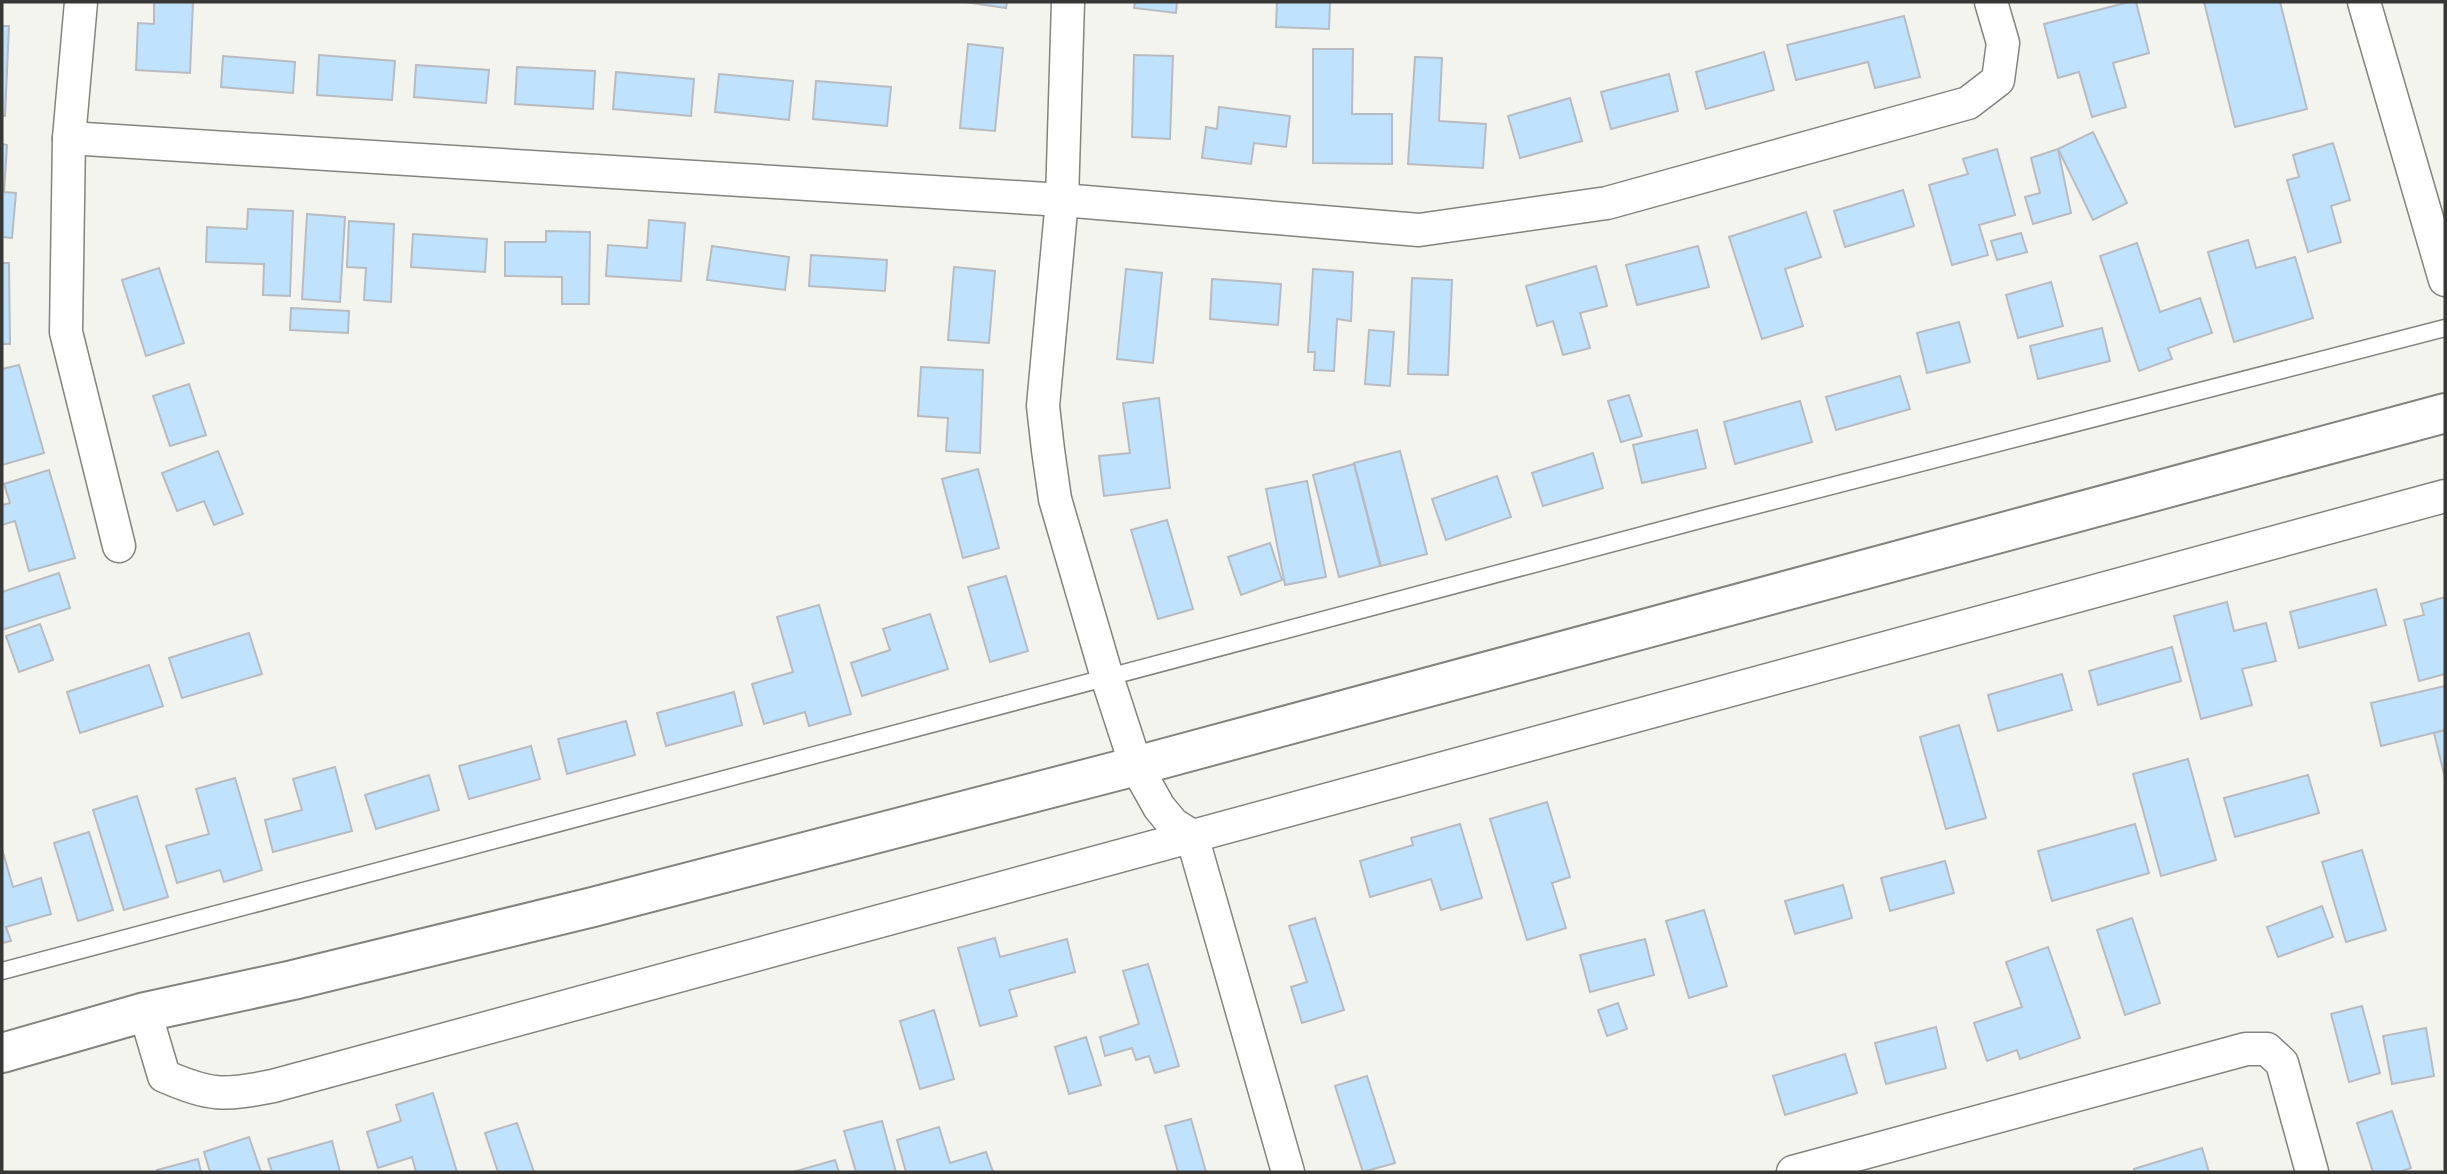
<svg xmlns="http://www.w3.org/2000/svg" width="2447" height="1174" font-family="Barlow,sans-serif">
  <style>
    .building { fill: #bfe2ff; stroke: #b8bcc0; stroke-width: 2 }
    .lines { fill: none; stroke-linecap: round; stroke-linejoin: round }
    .lane-casing { stroke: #84837f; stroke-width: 19 }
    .street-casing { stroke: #84837f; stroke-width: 35 }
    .secondary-casing { stroke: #84837f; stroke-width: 42 }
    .lane { stroke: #fff; stroke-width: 16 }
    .street { stroke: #fff; stroke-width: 32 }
    .secondary { stroke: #fff; stroke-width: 38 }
  </style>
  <rect width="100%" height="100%" fill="#f4f4ef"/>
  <!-- building -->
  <g class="building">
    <polygon points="154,2 193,2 190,73 136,70 138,23 154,24"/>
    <polygon points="965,2 1007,2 1006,8"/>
    <polygon points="1135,2 1177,2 1176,13 1134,8"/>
    <polygon points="1277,2 1330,2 1329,29 1276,27"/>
    <polygon points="2129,2 2136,2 2149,53 2113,63 2126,107 2092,117 2079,72 2058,78 2044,24"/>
    <polygon points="2204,2 2280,2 2307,109 2235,127"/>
    <polygon points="1904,16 1920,77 1875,88 1868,62 1796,80 1787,45"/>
    <polygon points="2,26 9,26 5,116 2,116"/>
    <polygon points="968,44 1003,48 995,131 960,128"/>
    <polygon points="1313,49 1353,49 1352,114 1392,114 1392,164 1313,163"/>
    <polygon points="1764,52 1774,90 1706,109 1696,72"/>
    <polygon points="319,55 395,61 392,100 317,95"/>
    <polygon points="1134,55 1173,56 1170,139 1132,137"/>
    <polygon points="223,56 295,62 293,93 221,87"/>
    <polygon points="1415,57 1442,58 1439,121 1486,124 1483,168 1408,164"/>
    <polygon points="416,65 489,70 486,103 414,97"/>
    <polygon points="517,67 595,71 593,109 515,104"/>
    <polygon points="616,72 694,79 691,116 613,109"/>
    <polygon points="719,74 793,81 789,120 715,112"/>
    <polygon points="1669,74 1678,111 1611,129 1601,92"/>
    <polygon points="816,81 891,87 887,126 813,119"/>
    <polygon points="1570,98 1582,141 1520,158 1508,116"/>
    <polygon points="1219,107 1290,116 1286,147 1254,143 1251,164 1202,158 1206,127 1217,129"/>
    <polygon points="2093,132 2127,203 2093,220 2058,149"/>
    <polygon points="2333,143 2350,200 2331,206 2341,242 2308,252 2287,180 2299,177 2293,155"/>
    <polygon points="2,144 7,145 4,192 16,193 12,238 2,237"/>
    <polygon points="1997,149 2015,215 1979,225 1988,255 1952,265 1929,185 1968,174 1963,159"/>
    <polygon points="2058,149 2071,213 2033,224 2025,197 2040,193 2031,158"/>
    <polygon points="1903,190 1914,226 1845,247 1834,211"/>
    <polygon points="248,209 293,211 290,296 263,295 264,264 206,262 207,227 247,229"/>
    <polygon points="1806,212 1821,257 1785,269 1803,326 1762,339 1729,237"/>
    <polygon points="307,214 345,217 340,302 302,299"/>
    <polygon points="649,220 685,223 681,281 606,276 608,245 647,248"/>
    <polygon points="349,221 394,224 391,302 364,300 366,268 347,267"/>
    <polygon points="546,231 590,232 589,304 562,304 562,277 505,276 505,242 546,242"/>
    <polygon points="2021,233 2027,252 1997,260 1991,241"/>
    <polygon points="413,234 487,239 485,272 411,267"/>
    <polygon points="2248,240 2256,268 2295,257 2313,318 2234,342 2208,252"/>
    <polygon points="2137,243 2160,312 2200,298 2212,333 2168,348 2172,359 2139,371 2100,256"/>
    <polygon points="712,246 789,257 785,290 707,280"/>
    <polygon points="1698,246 1709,287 1637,305 1626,265"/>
    <polygon points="811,255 887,260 885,291 809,286"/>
    <polygon points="2,263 9,263 10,344 2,344"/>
    <polygon points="1596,266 1607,306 1580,313 1590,348 1563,355 1553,321 1537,326 1526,286"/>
    <polygon points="954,267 995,271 989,343 948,340"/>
    <polygon points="159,268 184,343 146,356 122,280"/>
    <polygon points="1126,269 1162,273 1153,363 1117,359"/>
    <polygon points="1313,269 1353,272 1351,321 1337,319 1334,371 1314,370 1315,352 1308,352"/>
    <polygon points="1412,278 1452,280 1448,375 1408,374"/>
    <polygon points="1212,279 1281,284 1278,325 1210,319"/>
    <polygon points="2051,282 2063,326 2018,338 2006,295"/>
    <polygon points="291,308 349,311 348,333 290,330"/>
    <polygon points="1959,322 1970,362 1927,373 1917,333"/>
    <polygon points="2102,328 2110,361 2038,379 2030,346"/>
    <polygon points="1369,330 1394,332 1390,386 1365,384"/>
    <polygon points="19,365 44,453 2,465 2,369"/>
    <polygon points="921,367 983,370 980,453 946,451 948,418 918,416"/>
    <polygon points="1900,376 1910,409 1836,430 1826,397"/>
    <polygon points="189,384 206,435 170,446 153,396"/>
    <polygon points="1629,395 1642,436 1621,442 1608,401"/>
    <polygon points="1159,398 1170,488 1104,496 1099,456 1130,453 1123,403"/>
    <polygon points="1800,401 1812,442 1735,464 1724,422"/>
    <polygon points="1697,430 1706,468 1642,483 1633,445"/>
    <polygon points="218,451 243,514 214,525 204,501 177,511 162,473"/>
    <polygon points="1400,451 1427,554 1381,566 1354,463"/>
    <polygon points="1593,453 1603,488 1543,506 1532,473"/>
    <polygon points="1354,464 1380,566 1339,577 1313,475"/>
    <polygon points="978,469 999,548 963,558 942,479"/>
    <polygon points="49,470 75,558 29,571 15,521 2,525 2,505 10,503 4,484"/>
    <polygon points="1497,476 1511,517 1446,540 1432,499"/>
    <polygon points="1307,481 1326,577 1285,585 1266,489"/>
    <polygon points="1167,520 1193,609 1158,619 1131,530"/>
    <polygon points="1270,543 1282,580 1241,595 1228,557"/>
    <polygon points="59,573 70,608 2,630 2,592"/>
    <polygon points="1006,576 1028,651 990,662 968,587"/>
    <polygon points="2376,589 2386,625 2299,648 2290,612"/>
    <polygon points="2445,597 2445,674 2419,681 2404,620 2424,615 2421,604"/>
    <polygon points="2227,602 2234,631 2266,623 2276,661 2242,669 2252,705 2201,719 2174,616"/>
    <polygon points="819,605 851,714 809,726 805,712 764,724 752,684 793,672 777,617"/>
    <polygon points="930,614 948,669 862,696 851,663 890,650 883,629"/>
    <polygon points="40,624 53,660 19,672 6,636"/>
    <polygon points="249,633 262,674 182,698 169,658"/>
    <polygon points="2172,647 2181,681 2098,705 2089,671"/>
    <polygon points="149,665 163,706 80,733 67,692"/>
    <polygon points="2062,674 2072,710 1998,731 1988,695"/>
    <polygon points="2445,686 2445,730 2381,746 2371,703"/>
    <polygon points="734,692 742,725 666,746 657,713"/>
    <polygon points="626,721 635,755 567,774 558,739"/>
    <polygon points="1959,725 1986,818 1946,829 1920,737"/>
    <polygon points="2445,730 2445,778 2434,733"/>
    <polygon points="531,746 540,779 469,799 459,766"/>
    <polygon points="2188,759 2216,860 2161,876 2133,774"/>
    <polygon points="335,767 352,831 273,852 265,820 302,810 293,779"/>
    <polygon points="429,775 439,810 376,829 365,795"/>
    <polygon points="2308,775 2319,813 2235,837 2224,798"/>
    <polygon points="235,778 262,870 224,882 220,870 177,883 166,846 209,834 196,789"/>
    <polygon points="137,796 168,897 124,910 93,810"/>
    <polygon points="1547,802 1570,877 1552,883 1566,928 1527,940 1490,819"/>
    <polygon points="1460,824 1482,898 1441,910 1431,879 1370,897 1360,861 1413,845 1411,838"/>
    <polygon points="2135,824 2149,873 2052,901 2038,851"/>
    <polygon points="89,832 113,910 78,921 54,843"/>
    <polygon points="2,849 13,887 41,878 51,914 6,927 11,941 2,943"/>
    <polygon points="2362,850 2386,930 2346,942 2322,862"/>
    <polygon points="1945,861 1954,893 1890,911 1881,878"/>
    <polygon points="1843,885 1852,918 1795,934 1785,901"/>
    <polygon points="2322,906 2333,937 2278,957 2267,927"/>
    <polygon points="1704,910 1727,986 1689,998 1666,921"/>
    <polygon points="1315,918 1344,1010 1302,1023 1291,987 1307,982 1289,926"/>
    <polygon points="2132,918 2160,1003 2125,1015 2097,930"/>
    <polygon points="995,938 1000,957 1067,939 1075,972 1009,990 1017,1016 980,1026 958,948"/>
    <polygon points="1645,939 1654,975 1590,992 1580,955"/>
    <polygon points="2048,947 2080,1038 2020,1059 2017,1050 1987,1061 1974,1023 2022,1007 2006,962"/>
    <polygon points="1148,964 1179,1066 1155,1073 1149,1056 1136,1060 1132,1048 1105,1056 1100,1037 1139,1024 1123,971"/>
    <polygon points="1618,1003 1627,1029 1607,1036 1598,1010"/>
    <polygon points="2362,1006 2380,1073 2349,1082 2331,1014"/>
    <polygon points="934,1010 954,1079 920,1089 900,1021"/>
    <polygon points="1936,1027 1946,1068 1886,1084 1875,1043"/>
    <polygon points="2426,1028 2434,1076 2392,1084 2383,1036"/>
    <polygon points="1086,1037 1101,1085 1069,1094 1055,1047"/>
    <polygon points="1845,1054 1857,1093 1785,1115 1773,1076"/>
    <polygon points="1367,1076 1395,1163 1363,1172 1335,1086"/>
    <polygon points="433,1093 457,1172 416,1172 412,1157 378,1168 367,1132 401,1121 396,1105"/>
    <polygon points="2392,1111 2411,1168 2399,1172 2373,1172 2357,1123"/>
    <polygon points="1191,1119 1206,1172 1178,1172 1165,1126"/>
    <polygon points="882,1121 896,1172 856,1172 844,1131"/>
    <polygon points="517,1123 534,1172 498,1172 485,1133"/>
    <polygon points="939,1127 950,1163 986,1152 993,1172 906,1172 897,1140"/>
    <polygon points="249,1137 261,1172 210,1172 204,1152"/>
    <polygon points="332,1141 340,1172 272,1172 268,1159"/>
    <polygon points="2202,1148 2209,1172 2135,1172 2134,1169"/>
    <polygon points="198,1159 201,1172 157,1172 157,1170"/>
    <polygon points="835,1160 839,1172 793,1172"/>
  </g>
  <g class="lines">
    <defs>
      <polyline id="lane" points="2,971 1707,518 2445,328"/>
      <g id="street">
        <polyline points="81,2 69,138 66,332 119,546"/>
        <polyline points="1068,2 1062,200 1043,406 1048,450 1055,499 1107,677 1136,766 1159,807 1173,824 1192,836 1288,1172"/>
        <polyline points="2364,2 2445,280"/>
        <polyline points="69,138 1062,200 1419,230 1607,203 1968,103 1998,80 2003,43 1991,2"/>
        <path d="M145 1012 164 1076C211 1096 223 1096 273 1086L2445 496"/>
        <polyline points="1793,1172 2246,1049 2267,1049 2282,1063 2312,1172"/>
      </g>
      <polyline id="secondary" points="2,1053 145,1012 293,980 593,907 1136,766 2445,413"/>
    </defs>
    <!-- lane casing -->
    <use href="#lane" class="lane-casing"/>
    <!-- street casing -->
    <use href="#street" class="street-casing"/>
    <!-- secondary casing -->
    <use href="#secondary" class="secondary-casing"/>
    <!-- lane -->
    <use href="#lane" class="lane"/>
    <!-- street -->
    <use href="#street" class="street"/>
    <!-- secondary -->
    <use href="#secondary" class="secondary"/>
  </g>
  <!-- border -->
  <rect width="2447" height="1174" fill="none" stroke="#373735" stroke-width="7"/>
</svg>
